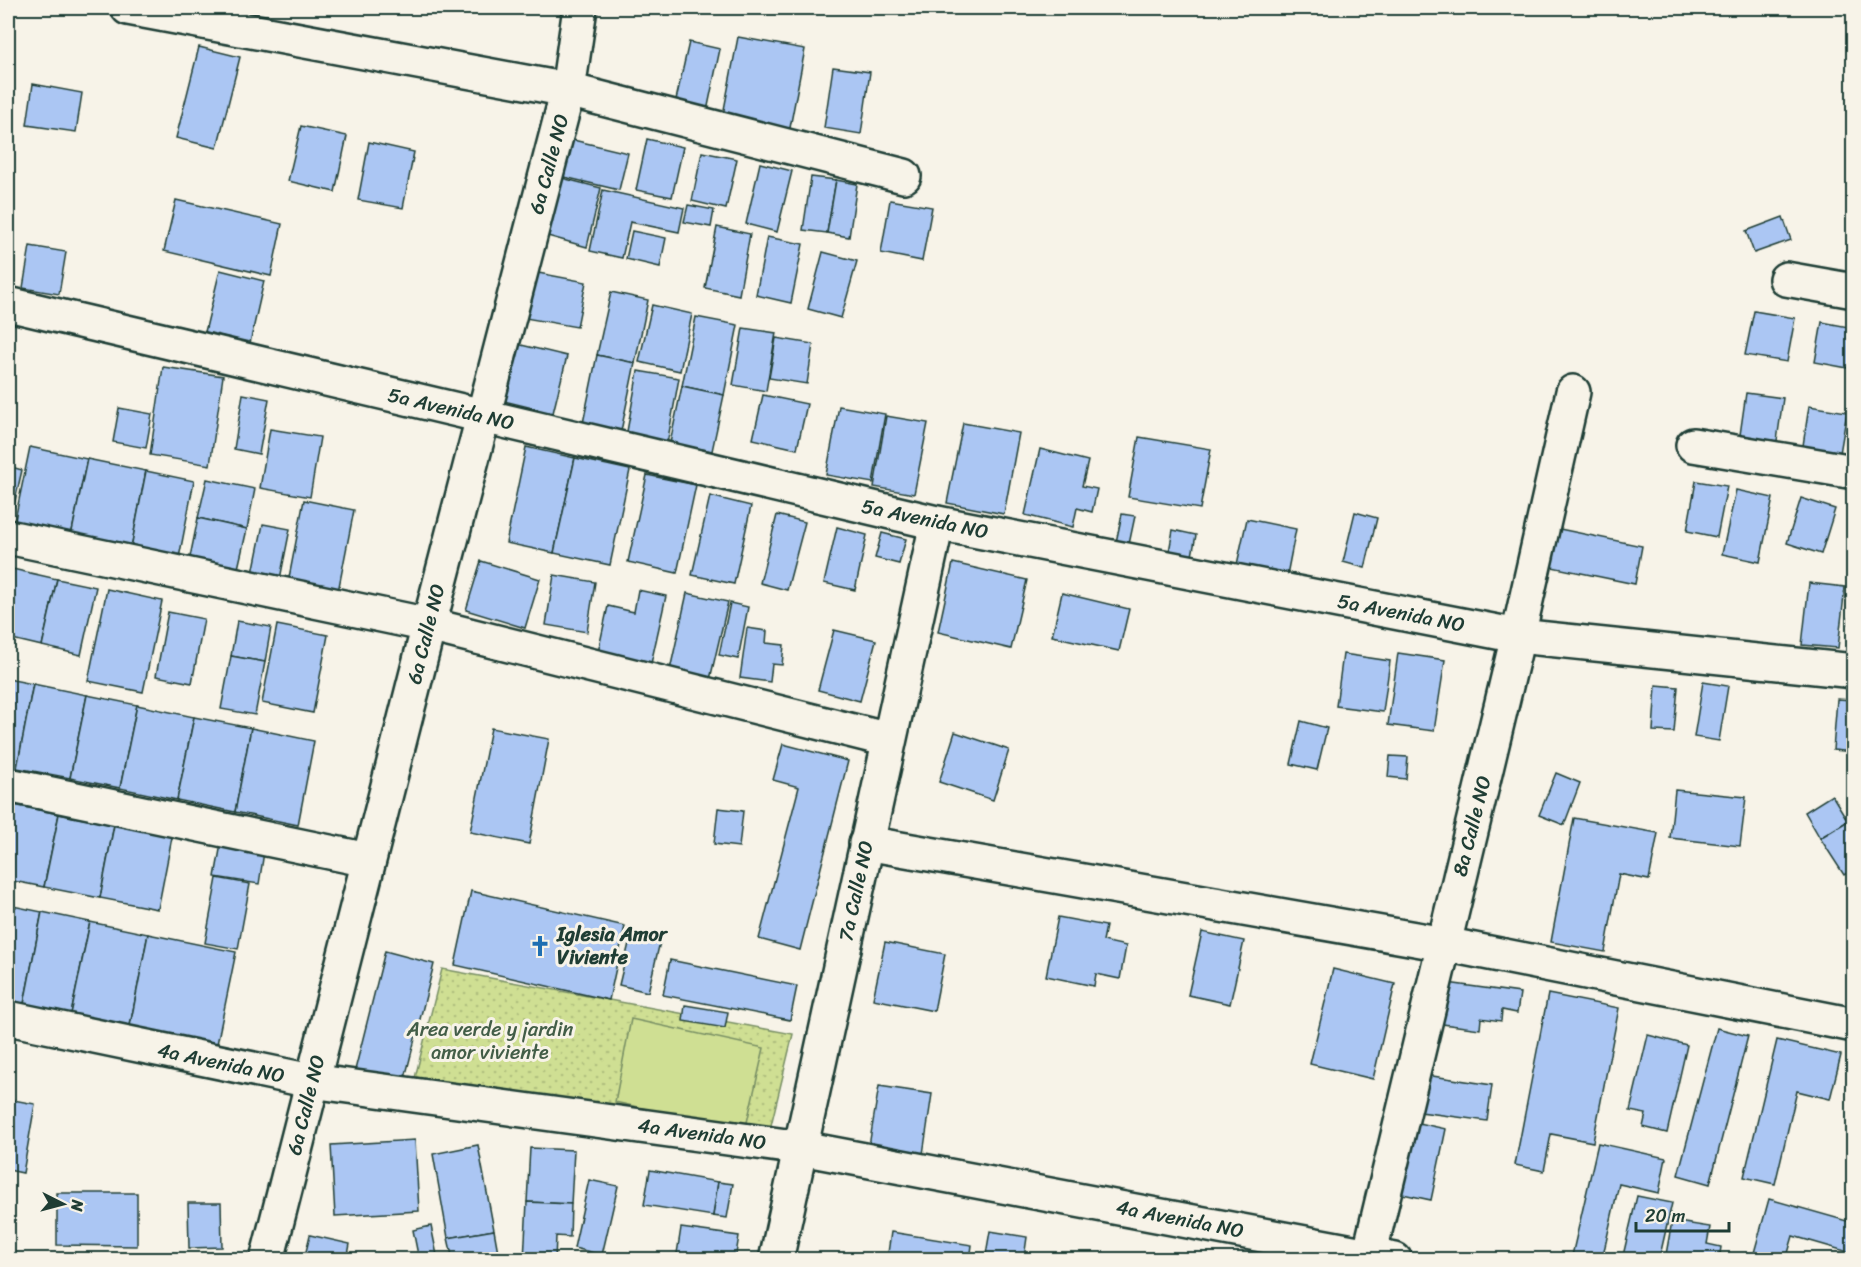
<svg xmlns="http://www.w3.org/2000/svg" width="1861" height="1267" font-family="Sriracha,sans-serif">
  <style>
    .park { fill: url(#park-dots); stroke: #778e64; stroke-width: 1.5 }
    .pitch { fill: #cfdf93; stroke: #778e64; stroke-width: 1.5 }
    .building { fill: #abc6f3; stroke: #1f3d34; stroke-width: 1.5 }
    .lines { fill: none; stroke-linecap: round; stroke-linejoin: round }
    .minor-casing { stroke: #1f3d34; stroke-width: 38 }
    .minor { stroke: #f7f3e8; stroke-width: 33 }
    .labels { text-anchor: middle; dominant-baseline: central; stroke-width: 6; stroke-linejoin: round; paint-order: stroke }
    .street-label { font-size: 20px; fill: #1f3d34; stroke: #f7f3e8 }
    .poi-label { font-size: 20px; font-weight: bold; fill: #1f3d34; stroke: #f7f3e8; text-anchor: start }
    .park-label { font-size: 20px; fill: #425d47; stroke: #f7f3e8 }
  </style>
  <defs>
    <pattern id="park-dots" width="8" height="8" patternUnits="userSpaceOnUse" patternTransform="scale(1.5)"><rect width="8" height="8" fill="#cfdf93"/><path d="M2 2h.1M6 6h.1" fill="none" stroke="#b1c07f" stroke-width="1.8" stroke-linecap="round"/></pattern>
  </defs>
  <rect width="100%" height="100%" fill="#f7f3e8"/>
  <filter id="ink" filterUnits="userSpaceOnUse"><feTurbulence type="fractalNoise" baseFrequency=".0167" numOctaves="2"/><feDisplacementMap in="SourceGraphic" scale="12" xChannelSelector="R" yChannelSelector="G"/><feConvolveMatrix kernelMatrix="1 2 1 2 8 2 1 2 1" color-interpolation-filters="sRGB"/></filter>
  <g filter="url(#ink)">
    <!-- park -->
    <polygon class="park" points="442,969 793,1034 766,1146 412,1090"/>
    <!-- pitch -->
    <polygon class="pitch" points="631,1019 764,1048 745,1131 615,1102"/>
    <!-- building -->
    <g class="building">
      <polygon points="738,37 805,49 789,133 722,120"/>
      <polygon points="689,42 720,49 707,111 675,104"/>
      <polygon points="199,47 240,57 217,148 176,138"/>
      <polygon points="833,67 870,72 861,134 824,128"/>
      <polygon points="33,84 82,93 76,132 27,125"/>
      <polygon points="301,126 347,136 335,192 288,181"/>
      <polygon points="569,139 628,153 619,190 560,176"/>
      <polygon points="647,139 683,147 672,197 636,190"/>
      <polygon points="369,142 414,152 403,208 358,200"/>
      <polygon points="702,152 737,159 726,209 692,201"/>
      <polygon points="760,163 792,171 777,232 746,224"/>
      <polygon points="558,177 601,188 587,247 544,235"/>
      <polygon points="811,177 836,180 827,233 803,230"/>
      <polygon points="836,180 857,184 849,237 827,233"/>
      <polygon points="603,190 684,208 679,232 630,222 622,258 590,251"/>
      <polygon points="176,200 282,224 271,276 164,251"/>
      <polygon points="890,200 932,207 922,261 881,253"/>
      <polygon points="688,205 714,210 711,227 684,222"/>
      <polygon points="1783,217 1791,240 1754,253 1746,231"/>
      <polygon points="717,227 750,234 739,295 705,288"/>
      <polygon points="632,231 666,238 660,267 626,259"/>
      <polygon points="767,237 803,244 791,303 756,295"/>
      <polygon points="30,246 66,252 59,294 23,288"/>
      <polygon points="823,252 857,261 841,318 808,309"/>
      <polygon points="220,270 264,281 250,343 205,332"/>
      <polygon points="533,272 586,282 577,327 525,318"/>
      <polygon points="611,292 648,300 635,363 597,355"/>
      <polygon points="652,305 692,314 680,371 639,362"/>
      <polygon points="1754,311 1795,318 1787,362 1745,355"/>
      <polygon points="696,317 738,325 724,395 682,386"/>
      <polygon points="1822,322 1854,328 1853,369 1815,362"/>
      <polygon points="743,328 776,333 766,391 733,385"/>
      <polygon points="776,338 813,344 807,384 769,378"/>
      <polygon points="513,343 567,356 553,413 500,400"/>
      <polygon points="597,355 635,363 620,436 582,428"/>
      <polygon points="163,367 223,376 210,465 150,455"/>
      <polygon points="638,371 679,378 667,444 626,437"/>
      <polygon points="682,386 724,395 712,451 670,443"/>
      <polygon points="1746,393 1783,398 1775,455 1738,449"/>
      <polygon points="243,394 269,399 259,454 234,449"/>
      <polygon points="763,395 807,404 797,449 753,439"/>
      <polygon points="839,406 885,414 873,483 826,475"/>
      <polygon points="1809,406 1847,412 1838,465 1801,459"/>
      <polygon points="119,408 152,414 146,448 113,442"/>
      <polygon points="886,416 928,423 914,494 874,487"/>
      <polygon points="963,423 1019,433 1004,514 947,503"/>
      <polygon points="270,429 320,437 310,497 260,488"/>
      <polygon points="1139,437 1211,449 1200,509 1128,497"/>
      <polygon points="30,447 87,459 70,541 13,529"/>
      <polygon points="526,447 575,458 554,553 506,543"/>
      <polygon points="1040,449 1088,461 1082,486 1097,489 1092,512 1077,508 1073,527 1025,515"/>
      <polygon points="575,458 630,470 610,565 554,553"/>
      <polygon points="87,459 146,471 130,553 70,541"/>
      <polygon points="8,466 22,470 12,514 8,513"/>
      <polygon points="146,471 194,481 178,563 130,553"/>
      <polygon points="647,475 696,485 677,573 628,562"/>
      <polygon points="207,479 255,489 247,529 198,518"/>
      <polygon points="1696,481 1727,486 1717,537 1687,531"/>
      <polygon points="1736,490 1773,498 1760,562 1722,554"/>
      <polygon points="710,496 751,506 734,584 692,575"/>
      <polygon points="1801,498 1835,509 1821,554 1787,543"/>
      <polygon points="304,500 354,510 337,597 287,588"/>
      <polygon points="1355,512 1377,518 1365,568 1343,562"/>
      <polygon points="1122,514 1135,516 1128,549 1115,547"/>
      <polygon points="777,515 805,522 787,590 760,583"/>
      <polygon points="198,518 247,529 236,577 188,567"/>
      <polygon points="1247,519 1296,529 1286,580 1236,569"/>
      <polygon points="263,524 290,529 279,584 252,578"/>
      <polygon points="837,527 867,535 855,590 824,583"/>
      <polygon points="1555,528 1642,546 1635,584 1547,566"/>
      <polygon points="1173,530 1196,535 1191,561 1168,557"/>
      <polygon points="882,533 906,539 899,564 875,558"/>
      <polygon points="481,561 540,579 525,628 466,610"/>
      <polygon points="953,563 1027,580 1011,649 938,632"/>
      <polygon points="8,568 57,579 42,646 8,638"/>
      <polygon points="554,575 595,582 587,632 546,625"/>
      <polygon points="57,579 96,587 81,655 42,646"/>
      <polygon points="1809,583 1845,587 1838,648 1802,645"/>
      <polygon points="1851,583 1854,583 1854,654 1849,653"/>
      <polygon points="107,589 162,601 143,692 88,681"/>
      <polygon points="638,590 666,596 650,668 597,657 608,606 634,612"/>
      <polygon points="687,593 728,602 708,688 668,679"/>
      <polygon points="1062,593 1129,609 1119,651 1052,636"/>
      <polygon points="730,603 748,607 738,659 719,655"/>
      <polygon points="168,612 204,619 192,683 156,676"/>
      <polygon points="237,621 271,627 265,662 231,656"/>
      <polygon points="277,625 328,635 313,713 262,703"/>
      <polygon points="747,628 767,631 766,643 784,645 782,665 772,664 770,682 740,678"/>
      <polygon points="834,630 876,640 860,701 818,690"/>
      <polygon points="1398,653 1445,660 1434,731 1388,725"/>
      <polygon points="1343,654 1390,661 1383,712 1336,706"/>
      <polygon points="231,656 265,662 255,715 221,709"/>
      <polygon points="8,679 33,684 17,768 8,766"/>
      <polygon points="1703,682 1728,686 1719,741 1694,737"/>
      <polygon points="33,684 87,695 70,778 17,768"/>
      <polygon points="1656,685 1678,687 1674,732 1653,731"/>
      <polygon points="87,695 137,705 120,788 70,778"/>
      <polygon points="1837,699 1854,700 1854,752 1833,750"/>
      <polygon points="137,705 194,717 177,800 120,788"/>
      <polygon points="194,717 251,728 235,812 177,800"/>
      <polygon points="1301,721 1327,728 1317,770 1291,764"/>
      <polygon points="251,728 314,741 298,825 235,812"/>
      <polygon points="491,728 549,739 529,844 470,832"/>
      <polygon points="955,732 1009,750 993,800 939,782"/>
      <polygon points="783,744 848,761 800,950 759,939 799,787 773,780"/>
      <polygon points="1390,756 1408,757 1406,779 1388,777"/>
      <polygon points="1556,773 1580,783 1564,825 1539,815"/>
      <polygon points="1675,790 1746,797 1740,846 1670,838"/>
      <polygon points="1832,795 1848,821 1820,838 1805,812"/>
      <polygon points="8,804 59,814 44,887 8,880"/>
      <polygon points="718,808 743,811 739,847 714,844"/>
      <polygon points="59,814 114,825 100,898 44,887"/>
      <polygon points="1574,818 1658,833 1649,880 1619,874 1605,952 1551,942"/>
      <polygon points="1848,821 1854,830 1854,869 1844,875 1820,838"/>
      <polygon points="114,825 172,837 158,909 100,898"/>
      <polygon points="221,844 264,852 259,884 215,877"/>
      <polygon points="217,878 250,884 238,949 205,943"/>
      <polygon points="471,891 625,926 609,1000 455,965"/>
      <polygon points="8,905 42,912 23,1009 8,1006"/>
      <polygon points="42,912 90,922 70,1019 23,1009"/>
      <polygon points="1058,917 1106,926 1103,941 1126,946 1120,979 1096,974 1094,986 1046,976"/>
      <polygon points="90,922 148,934 129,1031 70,1019"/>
      <polygon points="1202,932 1244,941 1230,1004 1188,995"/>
      <polygon points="148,934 236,952 216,1049 129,1031"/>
      <polygon points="631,935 660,942 648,992 619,985"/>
      <polygon points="885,942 945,954 934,1011 873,999"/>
      <polygon points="385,951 434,964 402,1090 353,1078"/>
      <polygon points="670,960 797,986 790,1020 663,995"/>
      <polygon points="1333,969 1395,984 1373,1079 1310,1064"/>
      <polygon points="1440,982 1520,993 1517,1013 1502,1010 1501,1021 1481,1018 1480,1029 1435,1023"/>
      <polygon points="1548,994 1619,1008 1593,1142 1551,1134 1544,1171 1515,1165"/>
      <polygon points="685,1005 728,1012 725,1028 683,1021"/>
      <polygon points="1717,1028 1748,1036 1710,1184 1678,1175"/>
      <polygon points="1648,1035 1687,1045 1667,1133 1643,1127 1646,1114 1630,1111"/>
      <polygon points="1777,1040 1841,1055 1830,1099 1797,1091 1775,1184 1744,1177"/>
      <polygon points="1419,1074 1492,1085 1487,1121 1413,1111"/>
      <polygon points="879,1086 932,1094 923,1154 869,1146"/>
      <polygon points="8,1099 35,1104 23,1173 8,1170"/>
      <polygon points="1409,1121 1446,1129 1431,1200 1393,1192"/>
      <polygon points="415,1140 419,1211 335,1216 331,1145"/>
      <polygon points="1598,1143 1666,1158 1659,1193 1619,1184 1602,1260 1571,1260"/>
      <polygon points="478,1145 494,1230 448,1238 433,1154"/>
      <polygon points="530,1148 574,1150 571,1204 527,1202"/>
      <polygon points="650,1170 718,1182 713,1216 644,1205"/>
      <polygon points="589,1180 618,1186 602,1255 574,1248"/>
      <polygon points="718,1182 733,1184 727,1218 713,1216"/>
      <polygon points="57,1193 137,1193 137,1246 57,1245"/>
      <polygon points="1637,1196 1672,1203 1659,1260 1622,1260"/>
      <polygon points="1769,1199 1854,1223 1854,1260 1851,1260 1852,1253 1793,1236 1786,1260 1752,1260"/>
      <polygon points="527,1202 571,1204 570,1237 556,1236 555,1260 524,1260"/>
      <polygon points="188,1203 221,1203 222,1247 189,1248"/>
      <polygon points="1672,1221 1710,1227 1707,1244 1721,1247 1719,1260 1665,1260"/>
      <polygon points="431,1226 438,1260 419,1260 413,1230"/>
      <polygon points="681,1228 739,1236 735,1260 676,1260"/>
      <polygon points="494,1230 499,1258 488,1260 453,1260 448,1238"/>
      <polygon points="990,1231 1027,1237 1024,1258 1032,1260 985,1260"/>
      <polygon points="891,1232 972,1245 970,1260 887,1260"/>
      <polygon points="310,1235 350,1244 347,1260 304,1260"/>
    </g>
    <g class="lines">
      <defs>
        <g id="minor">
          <polyline points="128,8 568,90 904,176"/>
          <polyline points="1786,279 1854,291"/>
          <polyline points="8,304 937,523 1518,636 1854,671"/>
          <polyline points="1693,445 1854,472"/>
          <polyline points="8,537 429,625 889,740"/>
          <polyline points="8,785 368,860"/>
          <polyline points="866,843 1444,944 1854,1025"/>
          <polyline points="8,1018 311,1081 801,1148 1395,1260"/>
          <polyline points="267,1260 429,625 568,90 580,8"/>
          <polyline points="776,1260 937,523"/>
          <polyline points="1368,1260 1518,636 1573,392"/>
        </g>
      </defs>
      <!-- minor casing -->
      <use href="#minor" class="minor-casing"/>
      <!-- minor -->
      <use href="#minor" class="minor"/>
    </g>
  </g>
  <!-- icons -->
  <defs>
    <symbol id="church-bare" viewBox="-9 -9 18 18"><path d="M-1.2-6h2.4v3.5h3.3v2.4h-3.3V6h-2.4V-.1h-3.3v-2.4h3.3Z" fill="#1f6fb2" stroke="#f7f3e8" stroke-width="2.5" paint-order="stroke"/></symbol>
  </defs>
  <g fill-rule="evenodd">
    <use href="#church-bare" x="525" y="931" width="30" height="30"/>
  </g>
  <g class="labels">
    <!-- street labels -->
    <g class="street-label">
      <text transform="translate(549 164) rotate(-75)">6a Calle NO</text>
      <text transform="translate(451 409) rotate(13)">5a Avenida NO</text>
      <text transform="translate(925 519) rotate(12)">5a Avenida NO</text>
      <text transform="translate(1401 613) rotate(11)">5a Avenida NO</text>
      <text transform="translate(426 634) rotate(-76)">6a Calle NO</text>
      <text transform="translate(1472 826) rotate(-76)">8a Calle NO</text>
      <text transform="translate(856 891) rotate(-78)">7a Calle NO</text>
      <text transform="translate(221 1063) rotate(12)">4a Avenida NO</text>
      <text transform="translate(306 1105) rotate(-76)">6a Calle NO</text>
      <text transform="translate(702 1134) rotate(8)">4a Avenida NO</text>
      <text transform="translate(1180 1219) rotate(11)">4a Avenida NO</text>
    </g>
    <!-- poi labels -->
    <g class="poi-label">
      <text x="557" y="934">Iglesia Amor<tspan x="557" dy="23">Viviente</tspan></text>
    </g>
    <!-- park labels -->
    <g class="park-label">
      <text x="490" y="1029">Area verde y jardin<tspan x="490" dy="23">amor viviente</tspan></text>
    </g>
  </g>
  <!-- margin -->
  <rect width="1861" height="1267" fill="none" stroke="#f7f3e8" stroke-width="30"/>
  <rect x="15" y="15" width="1831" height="1237" fill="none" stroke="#1f3d34" stroke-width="2" filter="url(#ink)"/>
  <!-- north arrow -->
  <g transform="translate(63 1204) rotate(96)" stroke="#f7f3e8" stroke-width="4.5" paint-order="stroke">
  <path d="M0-4.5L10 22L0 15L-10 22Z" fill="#1f3d34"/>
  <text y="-9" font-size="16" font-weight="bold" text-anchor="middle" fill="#1f3d34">N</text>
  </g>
  <!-- scale -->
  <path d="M1636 1222v9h93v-9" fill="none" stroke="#1f3d34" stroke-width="3"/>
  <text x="1645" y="1222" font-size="18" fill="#1f3d34" stroke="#f7f3e8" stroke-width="4.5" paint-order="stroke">20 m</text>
</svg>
